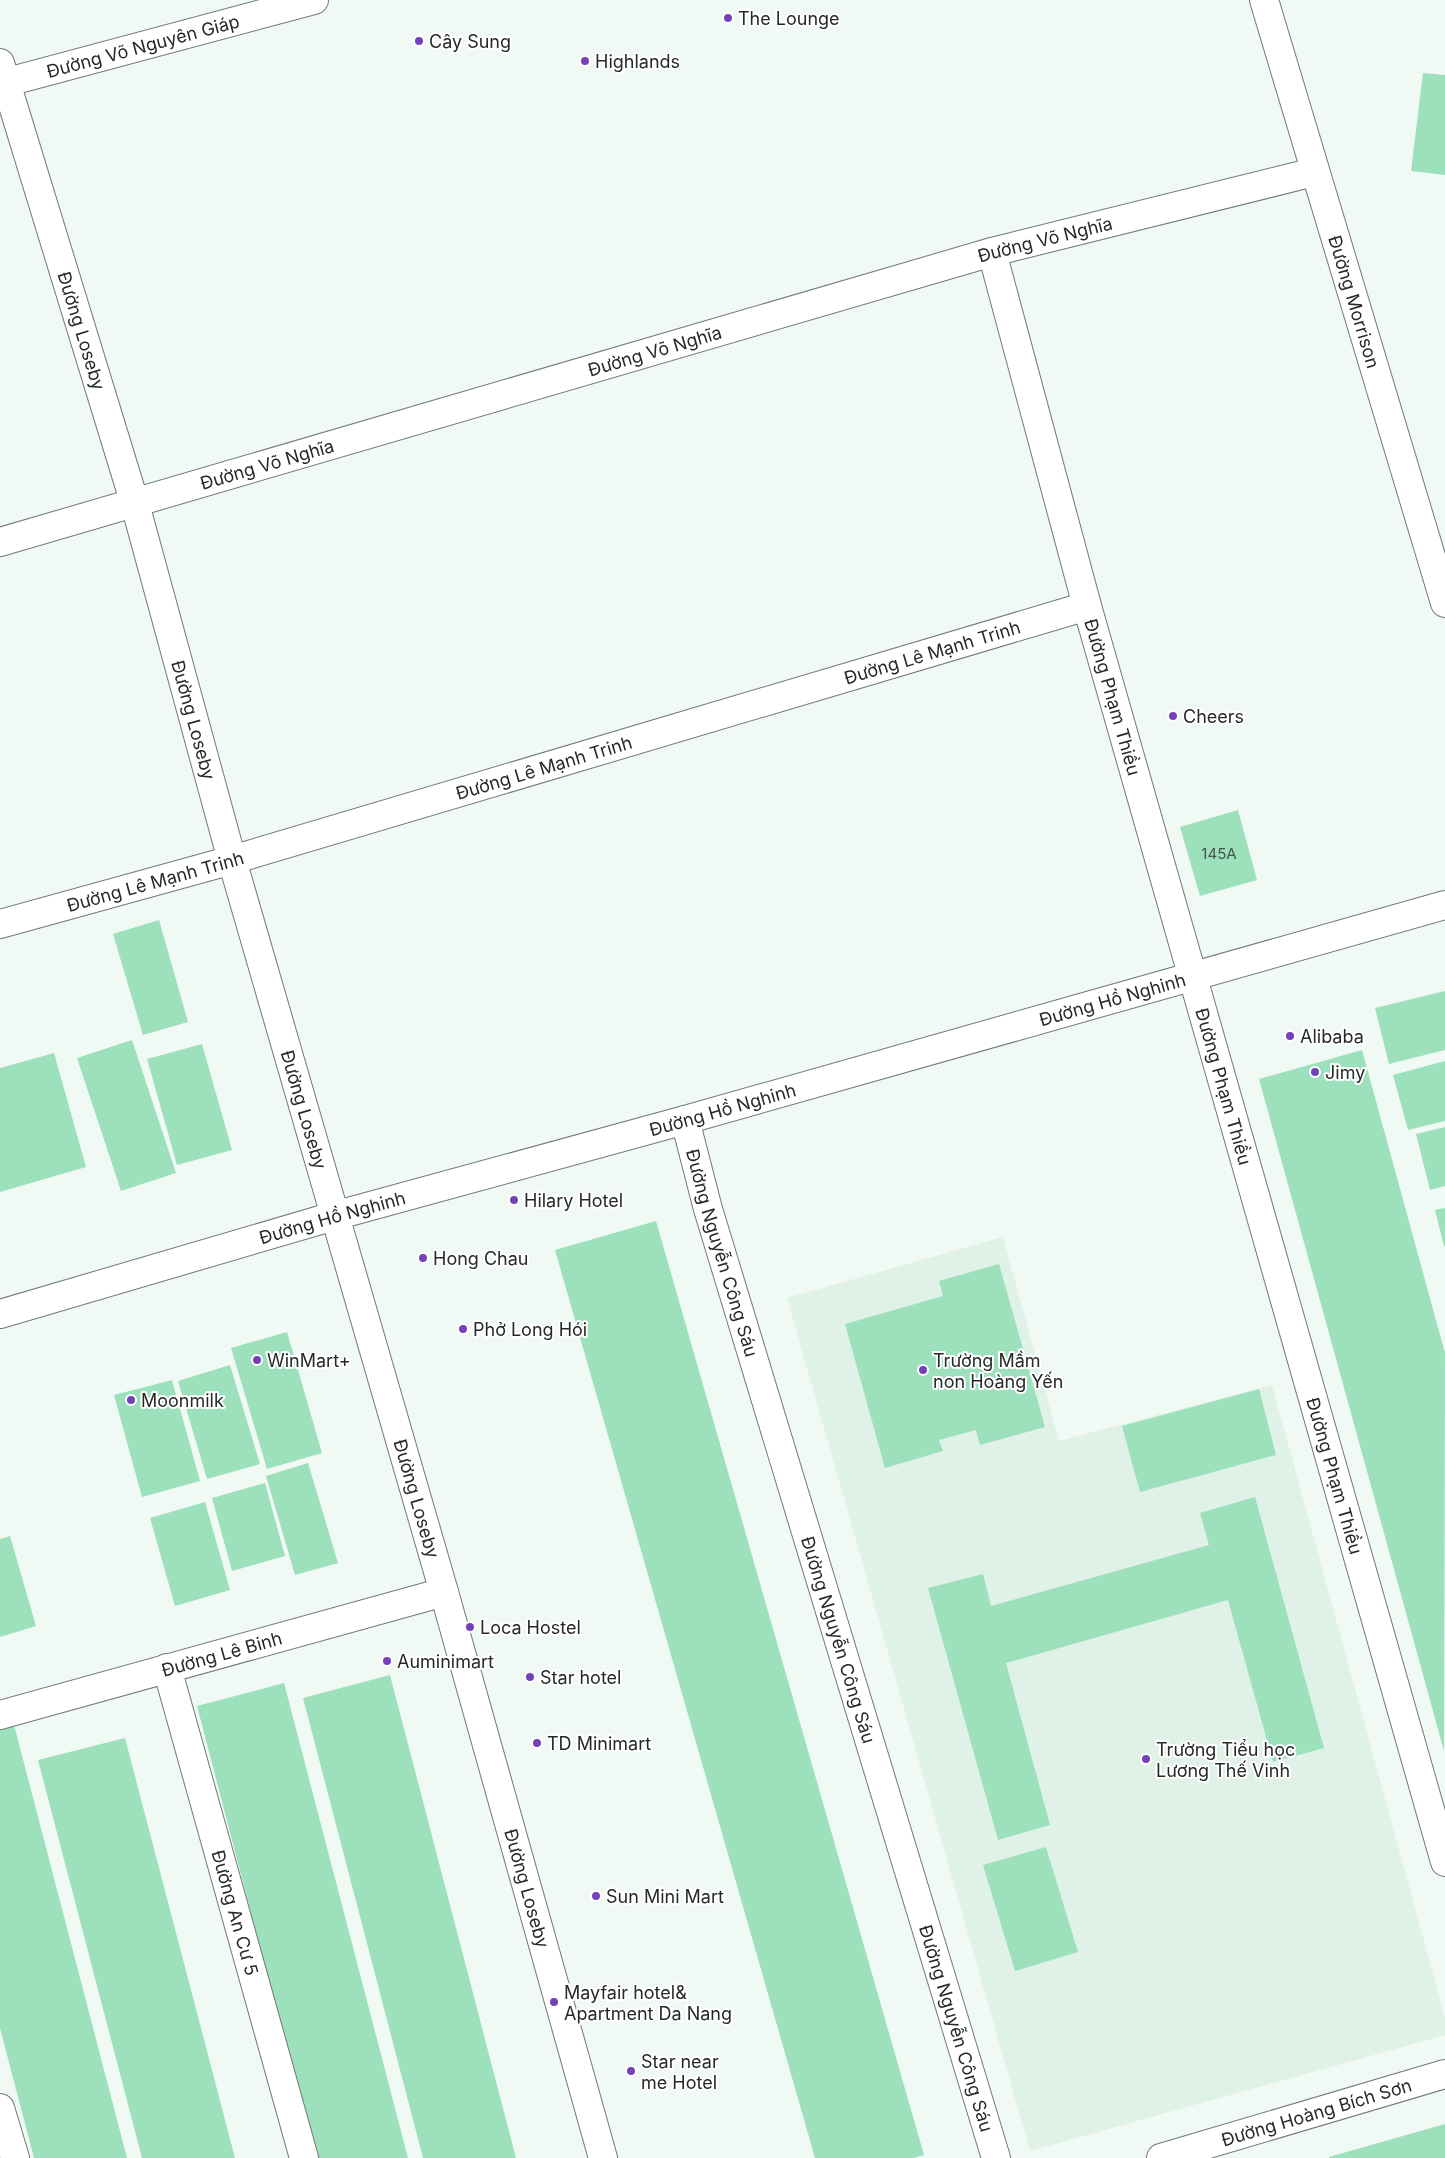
<svg xmlns="http://www.w3.org/2000/svg" width="1445" height="2158" font-family="Inter,sans-serif">
  <style>
    .built { fill: #e0f1e7 }
    .building { fill: #9de0bc }
    .lines { fill: none; stroke-linecap: round; stroke-linejoin: round }
    .street-casing { stroke: #717974; stroke-width: 30 }
    .secondary-casing { stroke: #717974; stroke-width: 30 }
    .street { stroke: #fff; stroke-width: 28 }
    .secondary { stroke: #fff; stroke-width: 28 }
    .poi-dot { fill: #7541b8; stroke: #fff; stroke-width: 2 }
    .labels { text-anchor: middle; dominant-baseline: central; stroke-width: 4; stroke-linejoin: round; paint-order: stroke }
    .number-label { font-size: 15px; fill: #44574c }
    .poi-label { font-size: 18px; fill: #262927; stroke: #fff; text-anchor: start }
    .street-label { font-size: 18px; fill: #262927; stroke: #fff }
  </style>
  <rect width="100%" height="100%" fill="#f0f9f4"/>
  <!-- built -->
  <polygon class="built" points="1003,1237 1059,1441 1272,1385 1445,2018 1445,2035 1030,2151 787,1298"/>
  <!-- building -->
  <g class="building">
    <polygon points="1423,73 1445,75 1445,175 1411,171"/>
    <polygon points="1238,810 1257,880 1200,896 1180,827"/>
    <polygon points="159,920 188,1022 143,1035 113,934"/>
    <polygon points="1445,991 1445,1050 1389,1064 1375,1008"/>
    <polygon points="132,1040 176,1173 121,1191 77,1058"/>
    <polygon points="202,1044 232,1150 177,1165 147,1059"/>
    <polygon points="1362,1050 1445,1353 1444,1751 1259,1079"/>
    <polygon points="54,1053 86,1167 0,1192 0,1068"/>
    <polygon points="1445,1061 1445,1121 1408,1130 1393,1075"/>
    <polygon points="1445,1127 1445,1186 1430,1190 1416,1134"/>
    <polygon points="1445,1208 1445,1246 1444,1246 1435,1210"/>
    <polygon points="656,1221 924,2155 914,2158 815,2158 555,1250"/>
    <polygon points="999,1264 1045,1427 980,1445 976,1430 939,1440 943,1451 885,1468 845,1324 943,1296 939,1281"/>
    <polygon points="287,1332 322,1453 267,1469 231,1348"/>
    <polygon points="230,1365 260,1464 207,1479 178,1381"/>
    <polygon points="172,1380 200,1481 142,1497 114,1395"/>
    <polygon points="1259,1389 1276,1455 1140,1492 1122,1426"/>
    <polygon points="308,1463 338,1563 295,1575 266,1476"/>
    <polygon points="265,1483 285,1556 232,1571 212,1498"/>
    <polygon points="1255,1497 1324,1748 1273,1762 1228,1600 1006,1663 1050,1825 998,1840 928,1588 983,1574 991,1606 1209,1545 1200,1513"/>
    <polygon points="205,1502 230,1590 175,1606 150,1518"/>
    <polygon points="10,1536 36,1626 0,1637 0,1539"/>
    <polygon points="390,1675 516,2158 423,2158 303,1698"/>
    <polygon points="284,1683 408,2158 315,2158 197,1706"/>
    <polygon points="13,1721 127,2158 34,2158 0,2028 0,1724"/>
    <polygon points="125,1738 235,2158 142,2158 38,1760"/>
    <polygon points="1046,1847 1078,1952 1015,1971 983,1865"/>
    <polygon points="1445,2124 1445,2158 1329,2158 1329,2157"/>
  </g>
  <g class="lines">
    <defs>
      <g id="street">
        <path id="s1" d="M1264 0 1445 603"/>
        <path id="s2" d="M992 252 1087 606 1445 1862"/>
        <path id="s3" d="M0 542 992 252 1314 172"/>
        <path id="s4" d="M0 924 232 860 1087 606"/>
        <path id="s5" d="M685 1120 708 1209 996 2158"/>
        <path id="s6" d="M167 1668 304 2158"/>
        <path id="s7" d="M0 1715 444 1592"/>
        <polyline points="0,2108 15,2158"/>
        <path id="s8" d="M1161 2158 1445 2074"/>
      </g>
      <g id="secondary">
        <path id="s9" d="M0 63 135 504 232 860 444 1592 603 2158"/>
        <path id="s10" d="M0 84 314 0"/>
        <path id="s11" d="M0 1314 334 1216 685 1120 1445 905"/>
      </g>
    </defs>
    <!-- street casing -->
    <use href="#street" class="street-casing"/>
    <!-- secondary casing -->
    <use href="#secondary" class="secondary-casing"/>
    <!-- street -->
    <use href="#street" class="street"/>
    <!-- secondary -->
    <use href="#secondary" class="secondary"/>
  </g>
  <!-- markers -->
  <g class="poi-dot">
    <circle cx="728" cy="18" r="5"/>
    <circle cx="419" cy="41" r="5"/>
    <circle cx="585" cy="61" r="5"/>
    <circle cx="1173" cy="716" r="5"/>
    <circle cx="1290" cy="1036" r="5"/>
    <circle cx="1315" cy="1072" r="5"/>
    <circle cx="514" cy="1200" r="5"/>
    <circle cx="423" cy="1258" r="5"/>
    <circle cx="463" cy="1329" r="5"/>
    <circle cx="257" cy="1360" r="5"/>
    <circle cx="923" cy="1370" r="5"/>
    <circle cx="131" cy="1400" r="5"/>
    <circle cx="470" cy="1627" r="5"/>
    <circle cx="387" cy="1661" r="5"/>
    <circle cx="530" cy="1677" r="5"/>
    <circle cx="537" cy="1743" r="5"/>
    <circle cx="1146" cy="1759" r="5"/>
    <circle cx="596" cy="1896" r="5"/>
    <circle cx="554" cy="2002" r="5"/>
    <circle cx="631" cy="2071" r="5"/>
  </g>
  <g class="labels">
    <!-- number labels -->
    <g class="number-label">
      <text x="1219" y="853">145A</text>
    </g>
    <!-- poi labels -->
    <g class="poi-label">
      <text x="738" y="18">The Lounge</text>
      <text x="429" y="41">Cây Sung</text>
      <text x="595" y="61">Highlands</text>
      <text x="1183" y="716">Cheers</text>
      <text x="1300" y="1036">Alibaba</text>
      <text x="1325" y="1072">Jimy</text>
      <text x="524" y="1200">Hilary Hotel</text>
      <text x="433" y="1258">Hong Chau</text>
      <text x="473" y="1329">Phở Long Hói</text>
      <text x="267" y="1360">WinMart+</text>
      <text x="933" y="1360">Trường Mầm<tspan x="933" dy="21">non Hoàng Yến</tspan></text>
      <text x="141" y="1400">Moonmilk</text>
      <text x="480" y="1627">Loca Hostel</text>
      <text x="397" y="1661">Auminimart</text>
      <text x="540" y="1677">Star hotel</text>
      <text x="547" y="1743">TD Minimart</text>
      <text x="1156" y="1749">Trường Tiểu học<tspan x="1156" dy="21">Lương Thế Vinh</tspan></text>
      <text x="606" y="1896">Sun Mini Mart</text>
      <text x="564" y="1992">Mayfair hotel&amp;<tspan x="564" dy="21">Apartment Da Nang</tspan></text>
      <text x="641" y="2061">Star near<tspan x="641" dy="21">me Hotel</tspan></text>
    </g>
    <!-- street labels -->
    <g class="street-label">
      <text stroke="none"><textPath href="#s10" startOffset="148">Đường Võ Nguyên Giáp</textPath></text>
      <text stroke="none"><textPath href="#s3" startOffset="1088">Đường Võ Nghĩa</textPath></text>
      <text stroke="none"><textPath href="#s1" startOffset="315">Đường Morrison</textPath></text>
      <text stroke="none"><textPath href="#s9" startOffset="280">Đường Loseby</textPath></text>
      <text stroke="none"><textPath href="#s3" startOffset="682">Đường Võ Nghĩa</textPath></text>
      <text stroke="none"><textPath href="#s3" startOffset="278">Đường Võ Nghĩa</textPath></text>
      <text stroke="none"><textPath href="#s4" startOffset="971">Đường Lê Mạnh Trinh</textPath></text>
      <text stroke="none"><textPath href="#s2" startOffset="461">Đường Phạm Thiều</textPath></text>
      <text stroke="none"><textPath href="#s9" startOffset="685">Đường Loseby</textPath></text>
      <text stroke="none"><textPath href="#s4" startOffset="566">Đường Lê Mạnh Trinh</textPath></text>
      <text stroke="none"><textPath href="#s4" startOffset="161">Đường Lê Mạnh Trinh</textPath></text>
      <text stroke="none"><textPath href="#s11" startOffset="1156">Đường Hồ Nghinh</textPath></text>
      <text stroke="none"><textPath href="#s2" startOffset="866">Đường Phạm Thiều</textPath></text>
      <text stroke="none"><textPath href="#s11" startOffset="751">Đường Hồ Nghinh</textPath></text>
      <text stroke="none"><textPath href="#s9" startOffset="1090">Đường Loseby</textPath></text>
      <text stroke="none"><textPath href="#s11" startOffset="346">Đường Hồ Nghinh</textPath></text>
      <text stroke="none"><textPath href="#s5" startOffset="138">Đường Nguyễn Công Sáu</textPath></text>
      <text stroke="none"><textPath href="#s2" startOffset="1271">Đường Phạm Thiều</textPath></text>
      <text stroke="none"><textPath href="#s9" startOffset="1495">Đường Loseby</textPath></text>
      <text stroke="none"><textPath href="#s5" startOffset="542">Đường Nguyễn Công Sáu</textPath></text>
      <text stroke="none"><textPath href="#s7" startOffset="230">Đường Lê Binh</textPath></text>
      <text stroke="none"><textPath href="#s9" startOffset="1900">Đường Loseby</textPath></text>
      <text stroke="none"><textPath href="#s6" startOffset="254">Đường An Cư 5</textPath></text>
      <text stroke="none"><textPath href="#s5" startOffset="948">Đường Nguyễn Công Sáu</textPath></text>
      <text stroke="none"><textPath href="#s8" startOffset="162">Đường Hoàng Bích Sơn</textPath></text>
    </g>
  </g>
</svg>
